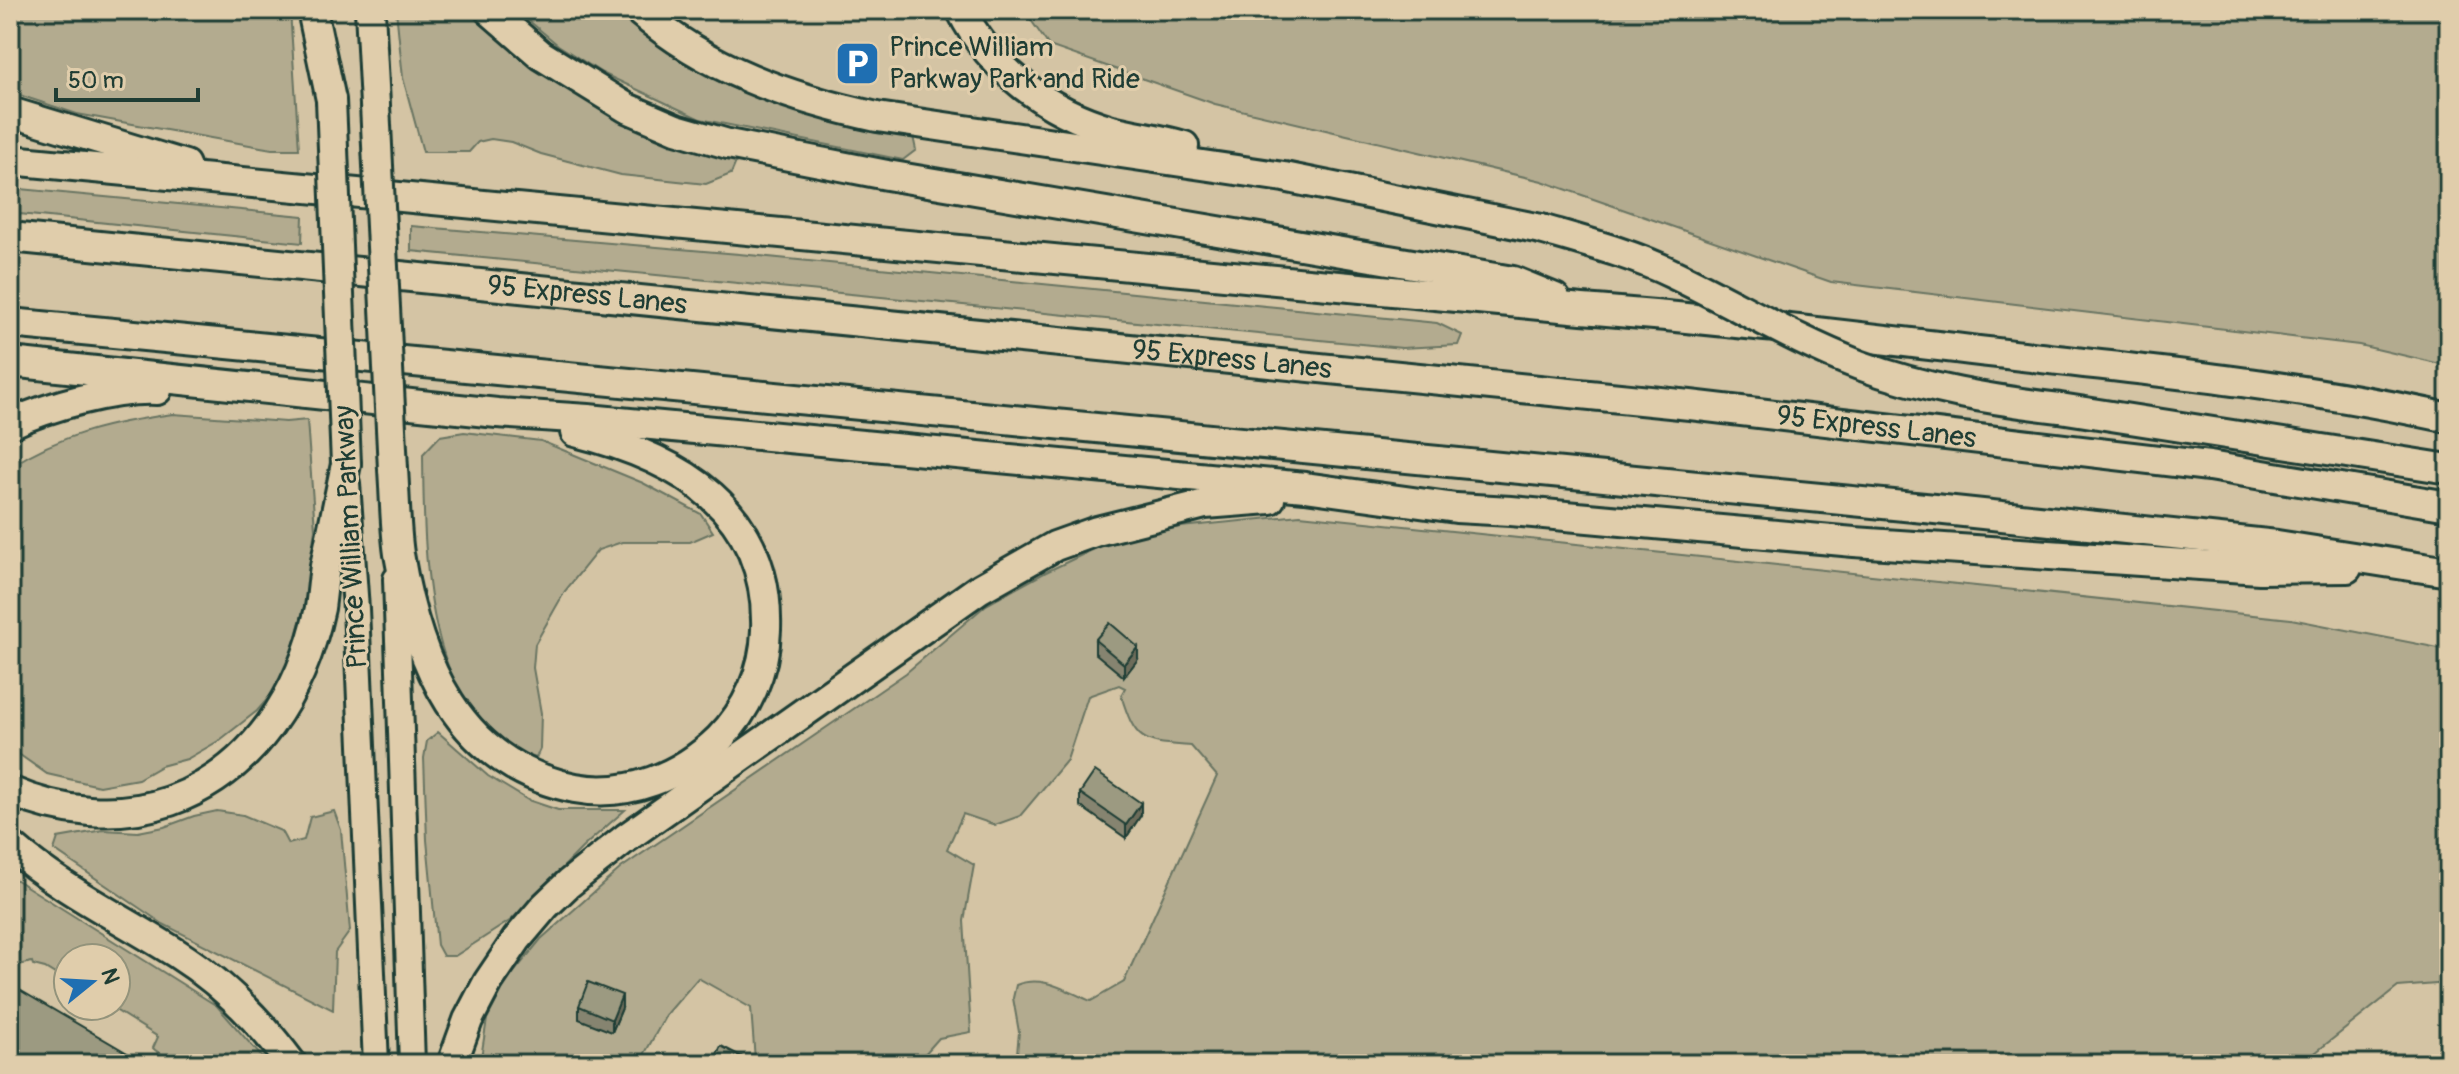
<svg xmlns="http://www.w3.org/2000/svg" width="2459" height="1074" font-family="Pangolin,sans-serif">
  <style>
    .green { fill: #b3ab8f; stroke: #697462; stroke-width: 2 }
    .lines { fill: none; stroke-linecap: round; stroke-linejoin: round }
    .major-casing { stroke: #1f3d34; stroke-width: 30 }
    .highway-casing { stroke: #1f3d34; stroke-width: 34 }
    .major { stroke: #e0cdab; stroke-width: 24 }
    .highway { stroke: #e0cdab; stroke-width: 28 }
    .highway-bridge-casing { stroke: #1f3d34; stroke-width: 34; stroke-linecap: butt }
    .highway-bridge { stroke: #e0cdab; stroke-width: 28 }
    .wall { fill: #86846f; stroke: #1f3d34; stroke-width: 2 }
    .shaded-wall { fill: #6d6c5a; stroke: #1f3d34; stroke-width: 2 }
    .building { fill: #9c9a81; stroke: #1f3d34; stroke-width: 2 }
    .labels { text-anchor: middle; dominant-baseline: central; stroke-width: 6; stroke-linejoin: round; paint-order: stroke }
    .poi-label { font-size: 28px; fill: #1f3d34; stroke: #e0cdab; text-anchor: start }
    .street-label { font-size: 28px; fill: #1f3d34; stroke: #e0cdab }
  </style>
  <rect width="100%" height="100%" fill="#d4c4a4"/>
  <filter id="ink" filterUnits="userSpaceOnUse"><feTurbulence type="fractalNoise" baseFrequency=".0125" numOctaves="2"/><feDisplacementMap in="SourceGraphic" scale="16" xChannelSelector="R" yChannelSelector="G"/><feConvolveMatrix kernelMatrix="1 2 1 2 8 2 1 2 1" color-interpolation-filters="sRGB"/></filter>
  <g filter="url(#ink)">
    <!-- green -->
    <g class="green">
      <polygon points="10,10 290,10 299,149 272,149 77,114 10,92"/>
      <polygon points="396,10 474,10 722,151 736,162 731,174 706,184 621,175 541,154 511,142 491,139 478,142 469,152 423,152 403,78"/>
      <path d="M516 10H625L636 21 638 30C655 42 671 56 688 66 757 106 836 121 913 136L916 150 903 160 700 119 602 73 558 45Z"/>
      <polygon points="1024,10 2449,10 2449,366 2359,345 1831,282 1542,181 1215,104 1049,46"/>
      <polygon points="10,188 303,216 302,243 10,213"/>
      <polygon points="411,226 739,254 1437,323 1462,335 1458,345 1402,348 411,251"/>
      <path d="M173 414 286 422 307 420 315 529 305 603 292 651 278 687 257 711 220 740 187 759 161 766 138 779 99 786 47 774 10 748V467C60 434 114 422 173 414Z"/>
      <path d="M464 432 541 441 643 483 701 514 713 532 690 542H622L598 550 565 591 535 644 533 668 541 713 540 749 536 758C422 724 424 550 423 454L440 436Z"/>
      <path d="M1300 515 2291 619 2449 650V983L2398 987 2301 1064H1016L1019 1032 1013 998 1016 985C1043 974 1066 991 1091 1001L1124 982 1217 776 1191 746C1143 742 1136 744 1121 695L1125 688 1119 685 1088 696 1067 760 1020 816 995 825 963 814 947 849 974 865 964 921 971 1032 939 1038 916 1064H761L755 1060 751 1008 698 978 666 1015 639 1064H480L487 1019 506 982 541 939 621 868 906 673 986 605 1046 572 1130 532Z"/>
      <polygon points="438,732 488,776 528,800 558,810 625,810 583,847 511,920 455,956 443,956 437,945 427,840 424,758 427,741"/>
      <polygon points="217,811 243,815 281,831 288,844 304,840 310,817 334,811 341,830 350,931 335,952 333,1010 163,924 54,850 58,838 103,830 138,832 164,827 194,816"/>
      <polygon points="10,876 217,1006 268,1064 177,1064 155,1050 153,1048 158,1037 109,1006 116,1006 116,958 68,958 68,982 45,968 33,965 32,962 10,967"/>
    </g>
    <g class="lines">
      <defs>
        <g id="major">
          <polyline points="347,483 356,609 376,1064"/>
          <polyline points="396,579 412,1064"/>
        </g>
        <g id="highway">
          <polyline points="312,10 331,100"/>
          <polyline points="370,10 375,105"/>
          <polyline points="489,10 541,55 627,108 676,129 728,144 887,175 1513,281 1555,298"/>
          <path d="M638 10C707 69 789 98 877 117L1284 177 1541 229"/>
          <path d="M961 10C991 70 1048 112 1112 130 1136 136 1161 139 1184 146"/>
          <polyline points="10,112 185,165"/>
          <path d="M10 160 1582 309C1730 320 1875 339 2023 356 2165 372 2309 387 2449 418"/>
          <path id="s1" d="M10 237 1690 405 2209 466 2449 506"/>
          <polyline points="10,323 1935,509 2277,545 2449,572"/>
          <polyline points="10,362 497,413 588,419 1305,487 1456,508 1511,511 1854,542 2260,569 2347,568"/>
          <polyline points="2060,408 2449,469"/>
          <path d="M10 424C49 406 113 388 157 390"/>
          <path d="M393 469C395 497 395 526 399 554 417 661 457 765 575 788 628 798 681 776 719 739 747 711 765 671 766 630 770 510 680 458 575 432"/>
          <path d="M10 791C61 813 117 819 170 801 254 771 302 693 320 608 322 594 323 580 325 566 332 532 339 498 346 464"/>
          <path d="M10 845C60 889 121 918 176 953 222 982 260 1021 292 1064"/>
          <polyline points="452,1064 468,1020 488,982 517,939 545,906 568,884 626,838 979,589 1055,546 1097,531 1205,504 1270,499"/>
        </g>
      </defs>
      <!-- major casing -->
      <use href="#major" class="major-casing"/>
      <!-- highway casing -->
      <use href="#highway" class="highway-casing"/>
      <!-- major -->
      <use href="#major" class="major"/>
      <!-- highway -->
      <use href="#highway" class="highway"/>
      <defs>
        <g id="highway-bridge">
          <polyline points="331,100 346,464"/>
          <polyline points="375,105 393,469"/>
          <path d="M1541 229C1586 242 1632 254 1673 274 1736 304 1794 340 1859 365 1924 389 1992 400 2060 408"/>
        </g>
      </defs>
      <!-- highway-bridge casing -->
      <use href="#highway-bridge" class="highway-bridge-casing"/>
      <!-- highway-bridge -->
      <use href="#highway-bridge" class="highway-bridge"/>
    </g>
    <!-- wall -->
    <g class="wall">
      <polygon points="1095,640 1138,659 1124,677 1095,653"/>
      <polygon points="1080,793 1141,815 1126,838 1080,806"/>
      <polygon points="579,1006 622,1008 612,1032 579,1019"/>
    </g>
    <!-- shaded-wall -->
    <g class="shaded-wall">
      <polygon points="1138,647 1138,659 1124,677 1124,664"/>
      <polygon points="1141,803 1141,815 1126,838 1126,825"/>
      <polygon points="622,995 622,1008 612,1032 612,1020"/>
    </g>
    <!-- building -->
    <g class="building">
      <polygon points="1110,623 1138,647 1124,664 1095,640"/>
      <polygon points="1095,771 1141,803 1126,825 1080,793"/>
      <polygon points="588,982 622,995 612,1020 579,1006"/>
      <polygon points="18,989 146,1064 10,1064 10,1003"/>
      <polygon points="721,1046 756,1064 712,1064"/>
      <polygon points="2413,1056 2417,1064 2398,1064"/>
    </g>
  </g>
  <!-- icons -->
  <defs>
    <symbol id="parking-square" viewBox="-11 -11 22 22"><rect x="-9" y="-9" width="18" height="18" rx="4" fill="#1f6fb2" stroke="#e0cdab"/><path d="M-3.5-5.5H1a3.5 3.5 0 0 1 0 7H-1V5.5H-3.5ZM-1-3.4V-.6H.8a1.4 1.4 0 0 0 0-2.8Z" fill="#fff"/></symbol>
  </defs>
  <g fill-rule="evenodd">
    <use href="#parking-square" x="832" y="38" width="51" height="51"/>
  </g>
  <g class="labels">
    <!-- poi labels -->
    <g class="poi-label">
      <text x="889" y="47">Prince William<tspan x="889" dy="32">Parkway Park and Ride</tspan></text>
    </g>
    <!-- street labels -->
    <g class="street-label">
      <text stroke="none"><textPath href="#s1" startOffset="580">95 Express Lanes</textPath></text>
      <text stroke="none"><textPath href="#s1" startOffset="1228">95 Express Lanes</textPath></text>
      <text stroke="none"><textPath href="#s1" startOffset="1876">95 Express Lanes</textPath></text>
      <text transform="translate(351 537) rotate(-93)">Prince William Parkway</text>
    </g>
  </g>
  <!-- margin -->
  <rect width="2459" height="1074" fill="none" stroke="#e0cdab" stroke-width="40"/>
  <rect x="20" y="20" width="2419" height="1034" fill="none" stroke="#1f3d34" stroke-width="3" filter="url(#ink)"/>
  <!-- north arrow -->
  <g transform="translate(92 982) rotate(72)"><circle r="38" fill="#e0cdab" stroke="#93937b" stroke-width="2"/>
  <path d="M0-6L14 30L0 20L-14 30Z" fill="#1f6fb2"/>
  <text y="-12" font-size="22" font-weight="bold" text-anchor="middle" fill="#1f3d34">N</text>
  </g>
  <!-- scale -->
  <path d="M56 88v12h142v-12" fill="none" stroke="#1f3d34" stroke-width="4"/>
  <text x="68" y="88" font-size="24" fill="#1f3d34" stroke="#e0cdab" stroke-width="6" paint-order="stroke">50 m</text>
</svg>
